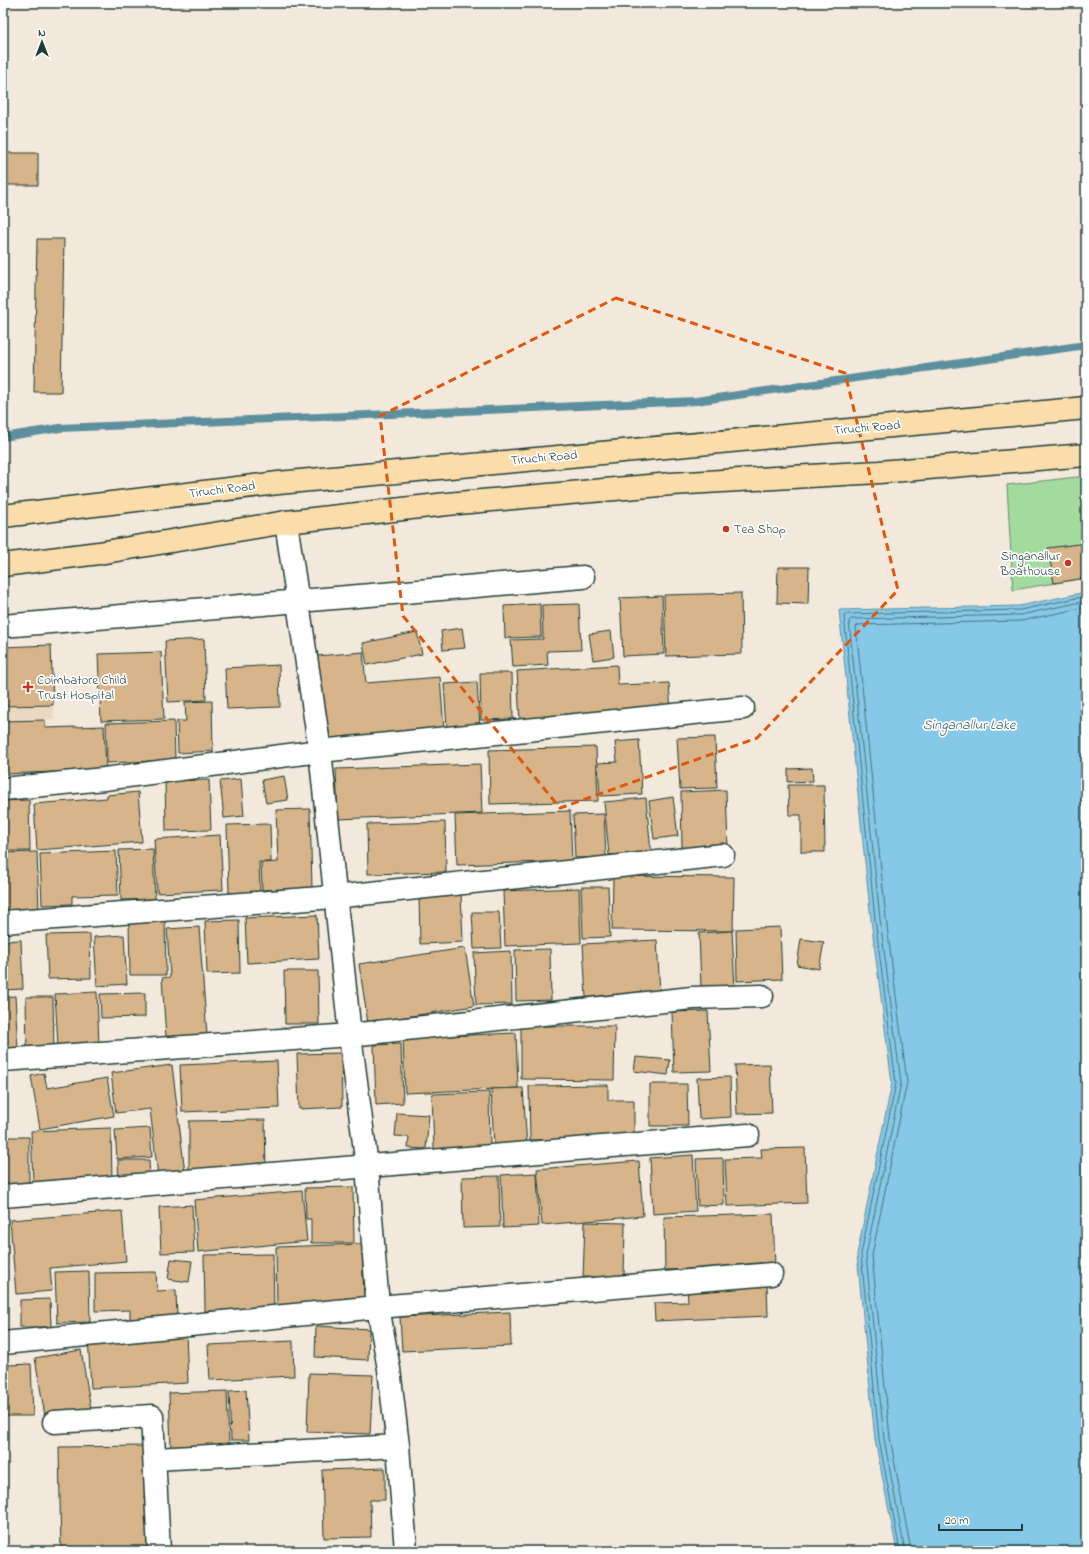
<svg xmlns="http://www.w3.org/2000/svg" width="1089" height="1554" font-family="'Indie Flower',sans-serif">
  <style>
    .built { fill: #ebd8c3 }
    .green { fill: #a3db9f; stroke: #618c6a }
    .water { fill: #86c8e7; stroke: #5d909f }
    .lines { fill: none; stroke-linecap: round; stroke-linejoin: round }
    .shore { stroke: #48757c; stroke-width: 1 }
    .stream { stroke: #5d909f; stroke-width: 8 }
    .building { fill: #d7b489; stroke: #1f3d34 }
    .minor-casing { stroke: #1f3d34; stroke-width: 25 }
    .trunk-casing { stroke: #1f3d34; stroke-width: 25 }
    .minor { stroke: #fff; stroke-width: 22 }
    .trunk { stroke: #faddab; stroke-width: 22 }
    .marked { fill: none; stroke: #de580e; stroke-width: 3; stroke-dasharray: 8 5; stroke-linejoin: round }
    .poi-dot { fill: #c8321e; stroke: #fff; stroke-width: 1.5 }
    .labels { text-anchor: middle; dominant-baseline: central; stroke-width: 3.5; stroke-linejoin: round; paint-order: stroke }
    .street-label { font-size: 13px; fill: #1f3d34; stroke: #fff }
    .poi-label { font-size: 13px; fill: #1f3d34; stroke: #fff; text-anchor: start }
    .water-label { font-size: 14px; font-style: italic; fill: #396061; stroke: #fff }
  </style>
  <rect width="100%" height="100%" fill="#f3e8dc"/>
  <filter id="ink" filterUnits="userSpaceOnUse"><feTurbulence type="fractalNoise" baseFrequency=".025" numOctaves="2"/><feDisplacementMap in="SourceGraphic" scale="8" xChannelSelector="R" yChannelSelector="G"/><feConvolveMatrix kernelMatrix="1 2 1 2 8 2 1 2 1" color-interpolation-filters="sRGB"/></filter>
  <g filter="url(#ink)">
    <!-- built -->
    <polygon class="built" points="49,651 54,719 3,721 3,655"/>
    <!-- green -->
    <polygon class="green" points="1086,476 1086,578 1013,590 1007,485"/>
    <!-- water -->
    <polygon class="water" points="1086,592 1086,1551 897,1551 875,1440 857,1254 892,1083 871,920 839,610 1019,606"/>
    <g class="lines">
      <!-- shore -->
      <g class="shore">
        <polyline points="900,1551 879,1439 861,1254 896,1083 875,919 844,616 846,614 1020,610 1086,596"/>
        <polyline points="905,1551 884,1439 866,1255 901,1083 880,919 849,621 851,619 1020,615 1086,601"/>
        <polyline points="911,1551 890,1438 872,1255 907,1082 886,918 856,627 858,625 1021,621 1086,607"/>
      </g>
      <!-- stream -->
      <polyline class="stream" points="3,437 60,428 696,401 1086,345"/>
    </g>
    <!-- building -->
    <g class="building">
      <rect x="3" y="153" width="35" height="32"/>
      <polygon points="37,239 64,239 61,392 34,392"/>
      <polygon points="1086,543 1086,578 1054,583 1048,548"/>
      <polygon points="778,567 809,567 808,604 777,603"/>
      <polygon points="741,593 742,654 666,656 664,595"/>
      <polygon points="662,596 664,654 623,656 620,598"/>
      <polygon points="540,604 541,637 505,638 504,606"/>
      <polygon points="579,604 581,650 547,651 548,665 513,667 511,640 543,639 542,605"/>
      <polygon points="462,628 465,648 443,650 441,631"/>
      <polygon points="611,631 614,657 593,660 589,634"/>
      <polygon points="417,632 422,654 367,665 363,643"/>
      <polygon points="204,639 206,700 168,702 165,641"/>
      <polygon points="51,645 53,705 3,706 3,647"/>
      <polygon points="161,652 164,719 101,721 98,654"/>
      <polygon points="363,652 366,683 440,677 444,730 324,740 317,656"/>
      <polygon points="279,665 280,707 227,709 225,668"/>
      <polygon points="617,665 618,685 669,683 671,712 520,721 517,671"/>
      <polygon points="480,673 512,673 513,719 481,720"/>
      <polygon points="477,682 480,726 447,728 444,684"/>
      <polygon points="212,701 213,751 178,753 177,721 186,721 185,702"/>
      <polygon points="45,720 45,728 104,726 106,770 3,774 3,721"/>
      <polygon points="174,721 175,760 107,763 106,723"/>
      <polygon points="715,737 717,788 680,789 677,738"/>
      <polygon points="639,740 642,794 600,796 598,763 617,762 615,742"/>
      <polygon points="596,747 598,801 490,804 489,750"/>
      <polygon points="480,764 482,813 338,819 336,769"/>
      <polygon points="812,768 813,781 788,782 788,769"/>
      <polygon points="284,776 288,800 266,803 262,780"/>
      <polygon points="241,779 244,816 224,818 220,781"/>
      <polygon points="209,780 211,830 166,831 165,781"/>
      <polygon points="788,785 824,785 825,852 801,852 801,815 789,815"/>
      <polygon points="726,790 728,847 682,849 681,792"/>
      <polygon points="138,792 142,842 37,850 34,804 107,798 107,795"/>
      <polygon points="673,797 678,836 654,839 649,801"/>
      <polygon points="646,798 651,852 609,855 604,802"/>
      <polygon points="29,800 30,851 3,851 3,801"/>
      <polygon points="310,809 312,888 262,890 261,863 278,862 276,810"/>
      <polygon points="570,811 572,861 457,865 455,815"/>
      <polygon points="604,814 606,857 575,858 573,815"/>
      <polygon points="445,822 446,872 368,874 367,824"/>
      <polygon points="270,824 271,862 259,862 260,892 229,893 227,825"/>
      <polygon points="220,835 223,890 157,893 154,839"/>
      <polygon points="153,849 155,899 121,900 119,850"/>
      <polygon points="116,851 118,895 72,896 72,904 42,905 40,854"/>
      <polygon points="37,852 39,911 3,913 3,853"/>
      <polygon points="613,876 734,877 733,931 612,930"/>
      <polygon points="581,887 608,887 610,937 583,938"/>
      <polygon points="579,888 581,943 505,946 503,891"/>
      <polygon points="461,893 463,942 420,944 419,895"/>
      <polygon points="472,912 499,912 501,948 474,949"/>
      <polygon points="317,915 319,959 247,963 245,918"/>
      <polygon points="165,920 166,975 130,975 129,921"/>
      <polygon points="239,920 240,973 207,974 205,921"/>
      <polygon points="199,927 207,1035 166,1038 162,978 170,977 167,929"/>
      <polygon points="780,927 782,979 737,981 736,929"/>
      <polygon points="732,931 735,988 701,989 699,933"/>
      <polygon points="90,934 91,978 48,979 46,935"/>
      <polygon points="124,935 127,984 97,986 94,937"/>
      <polygon points="801,939 824,942 819,969 797,965"/>
      <polygon points="21,940 23,989 3,990 3,941"/>
      <polygon points="657,940 660,994 586,998 583,944"/>
      <polygon points="465,948 474,1006 368,1023 359,964"/>
      <polygon points="550,949 551,1000 516,1001 515,950"/>
      <polygon points="511,951 512,1004 476,1005 474,953"/>
      <polygon points="284,971 318,971 319,1024 285,1024"/>
      <polygon points="97,992 99,1045 58,1046 55,994"/>
      <polygon points="145,993 145,1017 101,1018 100,994"/>
      <polygon points="15,996 18,1050 3,1051 3,997"/>
      <polygon points="26,997 53,997 54,1052 27,1053"/>
      <polygon points="708,1011 711,1071 674,1072 672,1012"/>
      <polygon points="521,1026 615,1026 614,1080 521,1079"/>
      <polygon points="516,1033 518,1088 405,1093 403,1038"/>
      <polygon points="401,1044 403,1103 376,1105 374,1045"/>
      <polygon points="341,1053 342,1107 299,1109 297,1054"/>
      <polygon points="636,1057 670,1060 668,1075 634,1071"/>
      <polygon points="277,1061 279,1108 182,1112 180,1065"/>
      <polygon points="770,1064 772,1113 737,1114 735,1065"/>
      <polygon points="172,1065 185,1173 158,1176 150,1109 116,1113 111,1073"/>
      <polygon points="44,1073 47,1088 107,1078 114,1116 40,1129 31,1076"/>
      <polygon points="730,1077 731,1117 699,1119 697,1078"/>
      <polygon points="650,1084 687,1084 688,1126 650,1126"/>
      <polygon points="608,1085 608,1100 634,1100 634,1138 530,1140 529,1086"/>
      <polygon points="523,1088 527,1146 494,1147 491,1089"/>
      <polygon points="489,1092 490,1148 434,1149 432,1094"/>
      <polygon points="397,1113 429,1115 426,1149 408,1148 409,1137 395,1136"/>
      <polygon points="265,1120 266,1169 189,1170 189,1121"/>
      <polygon points="111,1128 112,1182 33,1184 31,1131"/>
      <polygon points="150,1128 152,1157 117,1159 115,1130"/>
      <polygon points="3,1137 29,1137 29,1192 3,1193"/>
      <polygon points="805,1148 807,1203 727,1206 725,1159 762,1158 761,1149"/>
      <polygon points="693,1155 696,1211 653,1214 650,1158"/>
      <polygon points="723,1158 724,1205 698,1206 696,1159"/>
      <polygon points="118,1160 149,1160 150,1182 119,1183"/>
      <polygon points="639,1161 643,1216 542,1225 537,1169"/>
      <polygon points="537,1173 539,1226 503,1228 501,1175"/>
      <polygon points="499,1176 500,1227 463,1228 462,1177"/>
      <polygon points="353,1187 354,1243 311,1243 311,1219 306,1219 305,1188"/>
      <polygon points="302,1191 307,1241 198,1252 194,1200"/>
      <polygon points="192,1205 194,1252 161,1253 159,1207"/>
      <polygon points="122,1211 126,1261 50,1268 52,1291 16,1294 10,1220"/>
      <polygon points="773,1214 775,1267 665,1270 664,1217"/>
      <polygon points="3,1221 4,1221 5,1275 3,1275"/>
      <polygon points="585,1222 625,1223 624,1278 583,1277"/>
      <polygon points="362,1244 364,1303 277,1305 276,1247"/>
      <polygon points="273,1254 274,1310 205,1311 204,1255"/>
      <polygon points="171,1259 192,1261 189,1282 168,1279"/>
      <polygon points="89,1271 90,1322 57,1323 55,1272"/>
      <polygon points="156,1272 157,1291 176,1290 177,1318 130,1319 130,1310 95,1311 95,1273"/>
      <polygon points="767,1283 768,1316 655,1321 654,1303 688,1302 687,1286"/>
      <polygon points="50,1299 51,1327 20,1327 20,1300"/>
      <polygon points="510,1312 511,1346 402,1351 400,1317"/>
      <polygon points="316,1326 369,1329 368,1360 315,1357"/>
      <polygon points="186,1332 188,1383 91,1388 88,1337"/>
      <polygon points="293,1341 294,1376 210,1380 208,1345"/>
      <polygon points="81,1350 91,1409 45,1416 35,1358"/>
      <polygon points="31,1364 33,1416 3,1416 3,1379 8,1379 8,1365"/>
      <polygon points="309,1373 373,1375 370,1434 307,1432"/>
      <polygon points="246,1390 249,1440 231,1440 229,1391"/>
      <polygon points="227,1391 229,1445 171,1448 169,1393"/>
      <polygon points="145,1446 147,1551 61,1551 59,1447"/>
      <polygon points="385,1468 385,1500 370,1500 371,1537 324,1538 322,1470"/>
    </g>
    <g class="lines">
      <defs>
        <g id="minor">
          <polyline points="286,522 320,751 350,1035 367,1166 378,1307 389,1369 398,1446 406,1551"/>
          <polyline points="3,626 583,577"/>
          <polyline points="3,789 104,779 320,751 743,708"/>
          <polyline points="3,922 334,897 723,855"/>
          <polyline points="3,1060 350,1035 692,998 762,996"/>
          <polyline points="3,1196 748,1135"/>
          <polyline points="3,1343 378,1307 771,1274"/>
          <polyline points="54,1422 152,1416 159,1551"/>
          <polyline points="155,1459 398,1446"/>
        </g>
        <g id="trunk">
          <polyline points="3,516 278,483 1086,408"/>
          <polyline points="3,565 99,553 286,522 447,504 671,484 879,472 1086,455"/>
        </g>
      </defs>
      <!-- minor casing -->
      <use href="#minor" class="minor-casing"/>
      <!-- trunk casing -->
      <use href="#trunk" class="trunk-casing"/>
      <!-- minor -->
      <use href="#minor" class="minor"/>
      <!-- trunk -->
      <use href="#trunk" class="trunk"/>
    </g>
  </g>
  <!-- marked area -->
  <path class="marked" d="M616 298 845 373 898 590 757 738 560 808 403 616 380 416Z"/>
  <!-- markers -->
  <g class="poi-dot">
    <circle cx="726" cy="529" r="4"/>
    <circle cx="1068" cy="563" r="4"/>
    <path d="M26 681h4v4h4v4h-4v4h-4v-4h-4v-4h4z"/>
  </g>
  <g class="labels">
    <!-- street labels -->
    <g class="street-label">
      <text transform="translate(867 428) rotate(-5)">Tiruchi Road</text>
      <text transform="translate(544 458) rotate(-5)">Tiruchi Road</text>
      <text transform="translate(222 490) rotate(-7)">Tiruchi Road</text>
    </g>
    <!-- poi labels -->
    <g class="poi-label">
      <text x="734" y="529">Tea Shop</text>
      <text x="1060" y="556" text-anchor="end">Singanallur<tspan x="1060" dy="15">Boathouse</tspan></text>
      <text x="37" y="680">Coimbatore Child<tspan x="37" dy="15">Trust Hospital</tspan></text>
    </g>
    <!-- water labels -->
    <g class="water-label">
      <text x="969" y="725">Singanallur Lake</text>
    </g>
  </g>
  <!-- margin -->
  <rect width="1089" height="1554" fill="none" stroke="#fff" stroke-width="16"/>
  <rect x="8" y="8" width="1073" height="1538" fill="none" stroke="#1f3d34" stroke-width="1.5" filter="url(#ink)"/>
  <!-- north arrow -->
  <g transform="translate(42 42)" stroke="#ffffff" stroke-width="3" paint-order="stroke">
  <path d="M0-3L7 15L0 10L-7 15Z" fill="#1f3d34"/>
  <text y="-6" font-size="11" font-weight="bold" text-anchor="middle" fill="#1f3d34">N</text>
  </g>
  <!-- scale -->
  <path d="M939 1524v6h83v-6" fill="none" stroke="#1f3d34" stroke-width="2"/>
  <text x="945" y="1524" font-size="12" fill="#1f3d34" stroke="#ffffff" stroke-width="3" paint-order="stroke">20 m</text>
</svg>
